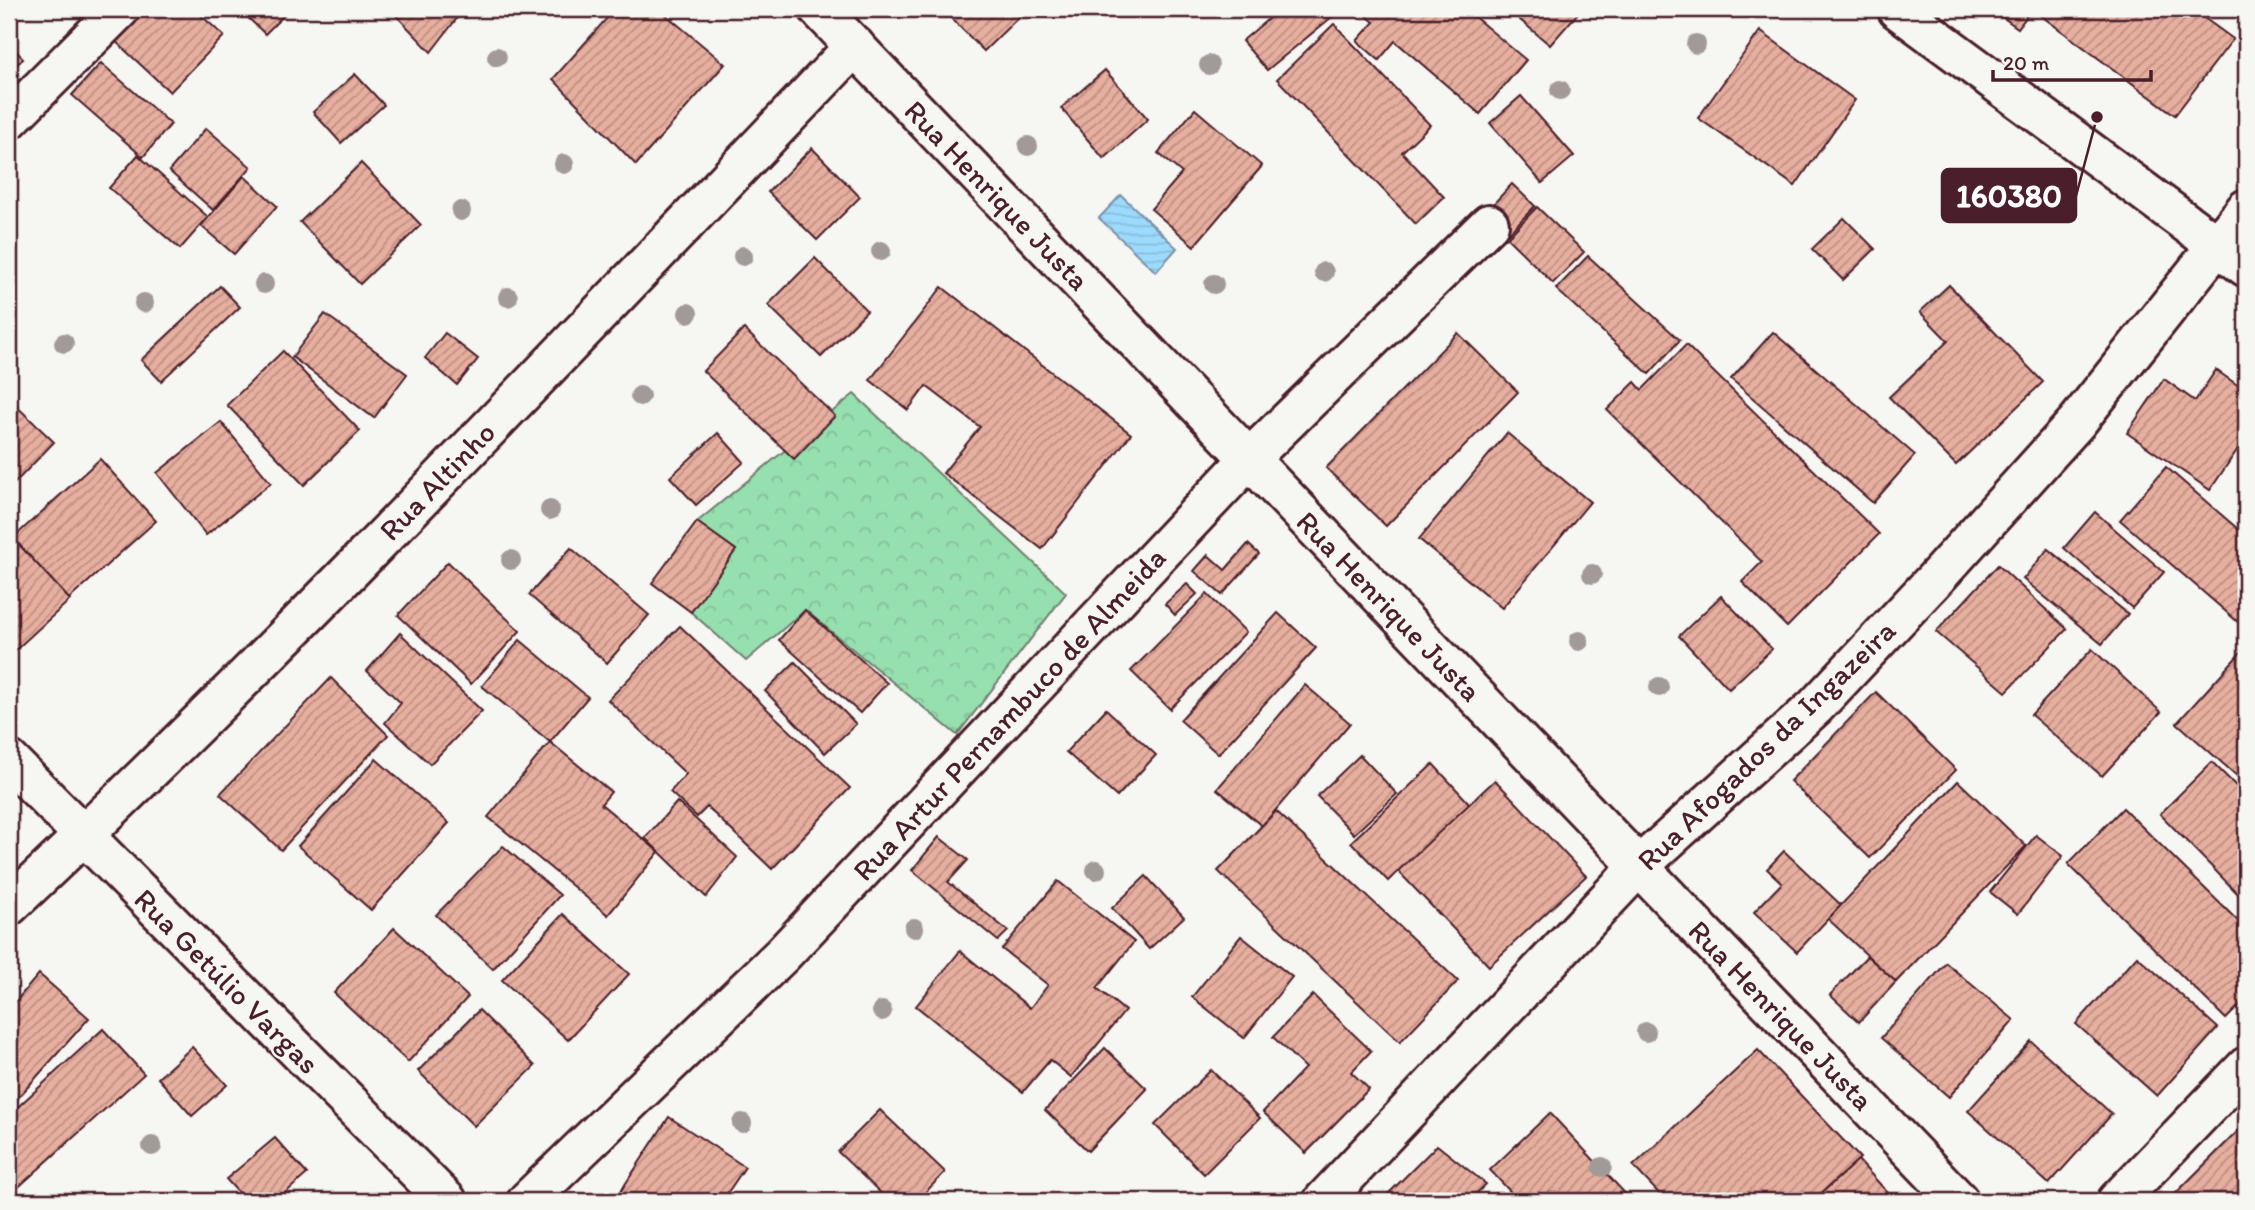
<svg xmlns="http://www.w3.org/2000/svg" width="2255" height="1210" font-family="Itim,sans-serif">
  <style>
    .forest { fill: url(#forest-crowns); stroke: #707f6d; stroke-width: 2 }
    .water { fill: url(#water-rules); stroke: #7b90a9; stroke-width: 2 }
    .building { fill: url(#building-hatch); stroke: #4a1f2b; stroke-width: 2 }
    .lines { fill: none; stroke-linecap: round; stroke-linejoin: round }
    .minor-casing { stroke: #4a1f2b; stroke-width: 44 }
    .minor { stroke: #f6f6f2; stroke-width: 38 }
    .tree { fill: #a29a97 }
    .labels { text-anchor: middle; dominant-baseline: central; stroke-width: 5; stroke-linejoin: round; paint-order: stroke }
    .street-label { font-size: 30px; fill: #4a1f2b; stroke: #f6f6f2 }
    .leader { fill: none; stroke: #4a1f2b; stroke-width: 2.5 }
    .callout-dot { fill: #4a1f2b; stroke: #f6f6f2; stroke-width: 2.5 }
    .callout { fill: #4a1f2b; stroke: #4a1f2b; stroke-width: 2.5 }
    .callout-label { font-size: 32px; text-anchor: middle; font-weight: bold; fill: #fff }
  </style>
  <defs>
    <pattern id="forest-crowns" width="20" height="18" patternUnits="userSpaceOnUse" patternTransform="scale(1.75)"><rect width="20" height="18" fill="#96dfaf"/><path d="M2 6a3 3 0 1 1 6 0M12 15a3 3 0 1 1 6 0" fill="none" stroke="#83bf97"/></pattern>
    <pattern id="water-rules" width="6" height="5" patternUnits="userSpaceOnUse" patternTransform="scale(1.75)"><rect width="6" height="5" fill="#9cdbfd"/><path d="M0 2.5h6" fill="none" stroke="#88bcd9"/></pattern>
    <pattern id="building-hatch" width="6" height="6" patternUnits="userSpaceOnUse" patternTransform="scale(1.75)"><rect width="6" height="6" fill="#e7af9f"/><path d="M-1 1l2-2M0 6l6-6M5 7l2-2" fill="none" stroke="#bd8e82"/></pattern>
  </defs>
  <rect width="100%" height="100%" fill="#f6f6f2"/>
  <filter id="ink" filterUnits="userSpaceOnUse"><feTurbulence type="fractalNoise" baseFrequency=".0143" numOctaves="2"/><feDisplacementMap in="SourceGraphic" scale="14" xChannelSelector="R" yChannelSelector="G"/><feConvolveMatrix kernelMatrix="1 2 1 2 8 2 1 2 1" color-interpolation-filters="sRGB"/></filter>
  <g filter="url(#ink)">
    <!-- forest -->
    <polygon class="forest" points="854,394 1066,593 957,735 805,610 746,661 691,612 736,550 697,522"/>
    <!-- water -->
    <polygon class="water" points="1121,195 1177,248 1156,272 1099,218"/>
    <!-- building -->
    <g class="building">
      <polygon points="141,9 194,9 224,36 170,92 113,39"/>
      <polygon points="239,9 290,9 265,34"/>
      <polygon points="390,9 464,9 431,52"/>
      <polygon points="615,9 659,9 725,64 636,165 553,79"/>
      <polygon points="954,9 1027,9 984,51 948,15"/>
      <polygon points="1280,9 1325,9 1332,17 1267,70 1242,41"/>
      <polygon points="1358,9 1465,9 1526,60 1480,114 1395,41 1379,60 1357,41 1374,22"/>
      <polygon points="1507,9 1575,9 1579,12 1550,45"/>
      <polygon points="1991,9 2032,9 2018,28"/>
      <polygon points="2032,9 2192,9 2233,39 2175,115"/>
      <polygon points="1334,24 1430,125 1402,152 1444,197 1416,224 1277,79"/>
      <polygon points="1760,31 1855,100 1795,186 1698,118"/>
      <polygon points="9,41 23,59 9,71"/>
      <polygon points="101,63 171,124 143,157 72,95"/>
      <polygon points="1105,70 1148,119 1104,159 1061,108"/>
      <polygon points="355,74 384,105 341,143 313,112"/>
      <polygon points="1521,96 1574,156 1542,183 1490,123"/>
      <polygon points="1195,109 1262,166 1194,246 1151,209 1182,173 1158,153"/>
      <polygon points="206,128 251,167 213,210 169,171"/>
      <polygon points="812,148 860,197 817,240 768,192"/>
      <polygon points="138,155 208,217 180,249 109,188"/>
      <polygon points="361,163 421,225 360,284 300,222"/>
      <polygon points="244,176 277,206 234,254 201,226"/>
      <polygon points="1512,184 1535,206 1508,234 1485,213"/>
      <polygon points="1537,207 1584,252 1553,283 1507,238"/>
      <polygon points="1844,218 1875,249 1843,280 1812,249"/>
      <polygon points="1588,256 1680,340 1649,374 1556,289"/>
      <polygon points="815,258 867,311 821,357 768,305"/>
      <polygon points="1949,285 2043,382 1956,465 1889,397 1948,341 1920,312"/>
      <polygon points="220,286 240,307 161,381 141,360"/>
      <polygon points="942,287 1131,434 1042,549 943,473 980,427 926,386 908,410 870,380"/>
      <polygon points="325,314 407,374 374,418 292,357"/>
      <polygon points="744,329 835,416 794,459 703,371"/>
      <polygon points="1773,332 1915,455 1873,503 1731,379"/>
      <polygon points="445,333 478,359 457,385 425,358"/>
      <polygon points="1458,333 1518,392 1386,526 1326,468"/>
      <polygon points="1686,345 1879,534 1787,627 1742,582 1762,562 1607,410 1635,382 1642,390"/>
      <polygon points="283,351 360,431 304,485 227,405"/>
      <polygon points="2216,370 2246,391 2246,437 2210,490 2127,433 2164,379 2195,401"/>
      <polygon points="9,399 54,442 9,489"/>
      <polygon points="221,422 271,483 206,535 157,473"/>
      <polygon points="718,433 744,462 696,505 670,477"/>
      <polygon points="1507,433 1590,502 1502,608 1419,539"/>
      <polygon points="100,459 156,521 69,599 13,538"/>
      <polygon points="2166,467 2246,536 2246,629 2120,520"/>
      <polygon points="2095,512 2164,572 2132,608 2064,548"/>
      <polygon points="697,522 736,550 691,612 652,583"/>
      <polygon points="13,538 70,600 9,656 9,541"/>
      <polygon points="1248,544 1259,554 1222,595 1194,571 1208,555 1225,570"/>
      <polygon points="571,548 649,615 607,663 529,595"/>
      <polygon points="2048,549 2128,614 2102,644 2023,579"/>
      <polygon points="448,562 520,631 471,684 398,615"/>
      <polygon points="1998,565 2067,629 2006,692 1936,632"/>
      <polygon points="1187,584 1197,594 1175,615 1165,604"/>
      <polygon points="1207,594 1246,632 1170,709 1131,671"/>
      <polygon points="1721,596 1772,649 1729,689 1679,636"/>
      <polygon points="805,610 887,683 860,713 779,640"/>
      <polygon points="1278,613 1316,648 1218,754 1180,720"/>
      <polygon points="680,626 850,788 772,869 707,807 697,817 670,792 686,774 608,700"/>
      <polygon points="400,633 482,711 430,764 385,723 401,703 367,671"/>
      <polygon points="520,640 588,697 550,742 482,686"/>
      <polygon points="2092,649 2161,712 2102,776 2031,715"/>
      <polygon points="2242,651 2246,655 2246,784 2177,723"/>
      <polygon points="795,662 856,724 825,753 765,691"/>
      <polygon points="331,678 388,735 281,850 220,794"/>
      <polygon points="1305,685 1350,723 1262,826 1217,789"/>
      <polygon points="1876,692 1956,770 1870,858 1790,781"/>
      <polygon points="1106,709 1156,755 1117,797 1066,752"/>
      <polygon points="550,742 611,792 601,804 659,852 608,915 488,817"/>
      <polygon points="1360,755 1397,794 1354,834 1317,796"/>
      <polygon points="376,759 449,823 371,910 298,846"/>
      <polygon points="2212,762 2246,796 2246,902 2160,814"/>
      <polygon points="1433,764 1470,804 1388,881 1351,842"/>
      <polygon points="1495,780 1586,876 1489,966 1398,871"/>
      <polygon points="1958,781 2026,846 1896,982 1828,919"/>
      <polygon points="677,802 737,857 706,897 645,838"/>
      <polygon points="2123,808 2246,929 2246,999 2226,1019 2068,864"/>
      <polygon points="1276,811 1458,981 1400,1042 1218,871"/>
      <polygon points="2036,835 2063,856 2018,914 1990,892"/>
      <polygon points="939,837 968,860 948,882 1008,931 998,941 912,870"/>
      <polygon points="503,846 560,895 493,969 436,915"/>
      <polygon points="1784,851 1841,905 1797,952 1754,912 1782,883 1767,869"/>
      <polygon points="1146,876 1184,917 1149,949 1112,908"/>
      <polygon points="1058,881 1134,942 1097,988 1125,1011 1071,1077 1050,1060 1023,1092 916,1006 960,951 1030,1008 1048,985 1002,949"/>
      <polygon points="563,914 629,974 568,1040 502,980"/>
      <polygon points="394,928 468,997 408,1062 334,993"/>
      <polygon points="1241,936 1292,977 1244,1038 1192,997"/>
      <polygon points="1867,956 1896,982 1859,1022 1830,995"/>
      <polygon points="2137,956 2218,1028 2157,1096 2076,1024"/>
      <polygon points="1946,963 2014,1020 1949,1097 1881,1038"/>
      <polygon points="39,974 89,1018 9,1108 9,1009"/>
      <polygon points="1313,995 1371,1051 1351,1072 1369,1089 1306,1153 1263,1112 1305,1068 1273,1037"/>
      <polygon points="479,1010 535,1066 474,1126 418,1071"/>
      <polygon points="103,1029 144,1074 13,1192 9,1187 9,1115"/>
      <polygon points="2031,1041 2112,1114 2049,1184 1968,1111"/>
      <polygon points="192,1047 227,1085 192,1116 158,1078"/>
      <polygon points="1105,1048 1147,1089 1088,1151 1045,1110"/>
      <polygon points="1758,1050 1860,1158 1813,1201 1666,1201 1633,1166"/>
      <polygon points="1211,1070 1260,1118 1204,1174 1155,1125"/>
      <polygon points="880,1110 945,1172 917,1201 889,1201 838,1152"/>
      <polygon points="1550,1113 1632,1201 1519,1201 1490,1170"/>
      <polygon points="669,1117 745,1167 722,1201 615,1200"/>
      <polygon points="2246,1123 2246,1201 2168,1201"/>
      <polygon points="275,1138 307,1174 276,1201 246,1201 226,1179"/>
      <polygon points="1437,1145 1486,1184 1469,1201 1381,1201"/>
      <polygon points="1858,1160 1888,1193 1879,1201 1813,1201"/>
    </g>
    <g class="lines">
      <defs>
        <g id="minor">
          <polyline points="819,9 1959,1201"/>
          <polyline points="1897,9 2246,267"/>
          <polyline points="9,120 120,9"/>
          <polyline points="9,760 447,1201"/>
          <path d="M9 906C302 631 577 336 855 46"/>
          <polyline points="527,1201 783,954 1249,459 1489,224"/>
          <polyline points="1323,1201 1638,867 1815,707 1937,577 2077,422 2246,209"/>
          <polyline points="2117,1201 2246,1067"/>
        </g>
      </defs>
      <!-- minor casing -->
      <use href="#minor" class="minor-casing"/>
      <!-- minor -->
      <use href="#minor" class="minor"/>
    </g>
    <!-- trees -->
    <g class="tree">
      <circle cx="1696" cy="44" r="10"/>
      <circle cx="497" cy="57" r="10"/>
      <circle cx="1209" cy="65" r="10"/>
      <circle cx="1560" cy="90" r="10"/>
      <circle cx="1028" cy="146" r="10"/>
      <circle cx="564" cy="164" r="10"/>
      <circle cx="461" cy="211" r="10"/>
      <circle cx="881" cy="251" r="10"/>
      <circle cx="743" cy="256" r="10"/>
      <circle cx="1324" cy="272" r="10"/>
      <circle cx="264" cy="284" r="10"/>
      <circle cx="1214" cy="284" r="10"/>
      <circle cx="508" cy="297" r="10"/>
      <circle cx="144" cy="303" r="10"/>
      <circle cx="688" cy="313" r="10"/>
      <circle cx="64" cy="343" r="10"/>
      <circle cx="640" cy="396" r="10"/>
      <circle cx="550" cy="510" r="10"/>
      <circle cx="511" cy="560" r="10"/>
      <circle cx="1592" cy="574" r="10"/>
      <circle cx="1579" cy="641" r="10"/>
      <circle cx="1659" cy="687" r="10"/>
      <circle cx="1096" cy="870" r="10"/>
      <circle cx="914" cy="928" r="10"/>
      <circle cx="882" cy="1011" r="10"/>
      <circle cx="1646" cy="1032" r="10"/>
      <circle cx="742" cy="1123" r="10"/>
      <circle cx="152" cy="1146" r="10"/>
      <circle cx="1602" cy="1167" r="10"/>
    </g>
  </g>
  <g class="labels">
    <!-- street labels -->
    <g class="street-label">
      <text transform="translate(997 195) rotate(46)">Rua Henrique Justa</text>
      <text transform="translate(437 481) rotate(-46)">Rua Altinho</text>
      <text transform="translate(1389 606) rotate(46)">Rua Henrique Justa</text>
      <text transform="translate(1009 714) rotate(-47)">Rua Artur Pernambuco de Almeida</text>
      <text transform="translate(1766 745) rotate(-44)">Rua Afogados da Ingazeira</text>
      <text transform="translate(227 981) rotate(45)">Rua Getúlio Vargas</text>
      <text transform="translate(1781 1015) rotate(46)">Rua Henrique Justa</text>
    </g>
  </g>
  <!-- callouts -->
  <path class="leader" d="M2097 117L2076 196"/>
  <circle class="callout-dot" cx="2097" cy="117" r="7"/>
  <rect class="callout" x="1942" y="169" width="134" height="53" rx="7"/>
  <g class="callout-label">
    <text x="2009" y="207">160380</text>
  </g>
  <!-- margin -->
  <rect width="2255" height="1210" fill="none" stroke="#f6f6f2" stroke-width="35"/>
  <rect x="18" y="18" width="2220" height="1175" fill="none" stroke="#4a1f2b" stroke-width="2.5" filter="url(#ink)"/>
  <!-- scale -->
  <path d="M1993 70v10h158v-10" fill="none" stroke="#4a1f2b" stroke-width="3.5"/>
  <text x="2003" y="70" font-size="21" fill="#4a1f2b" stroke="#f6f6f2" stroke-width="5" paint-order="stroke">20 m</text>
</svg>
